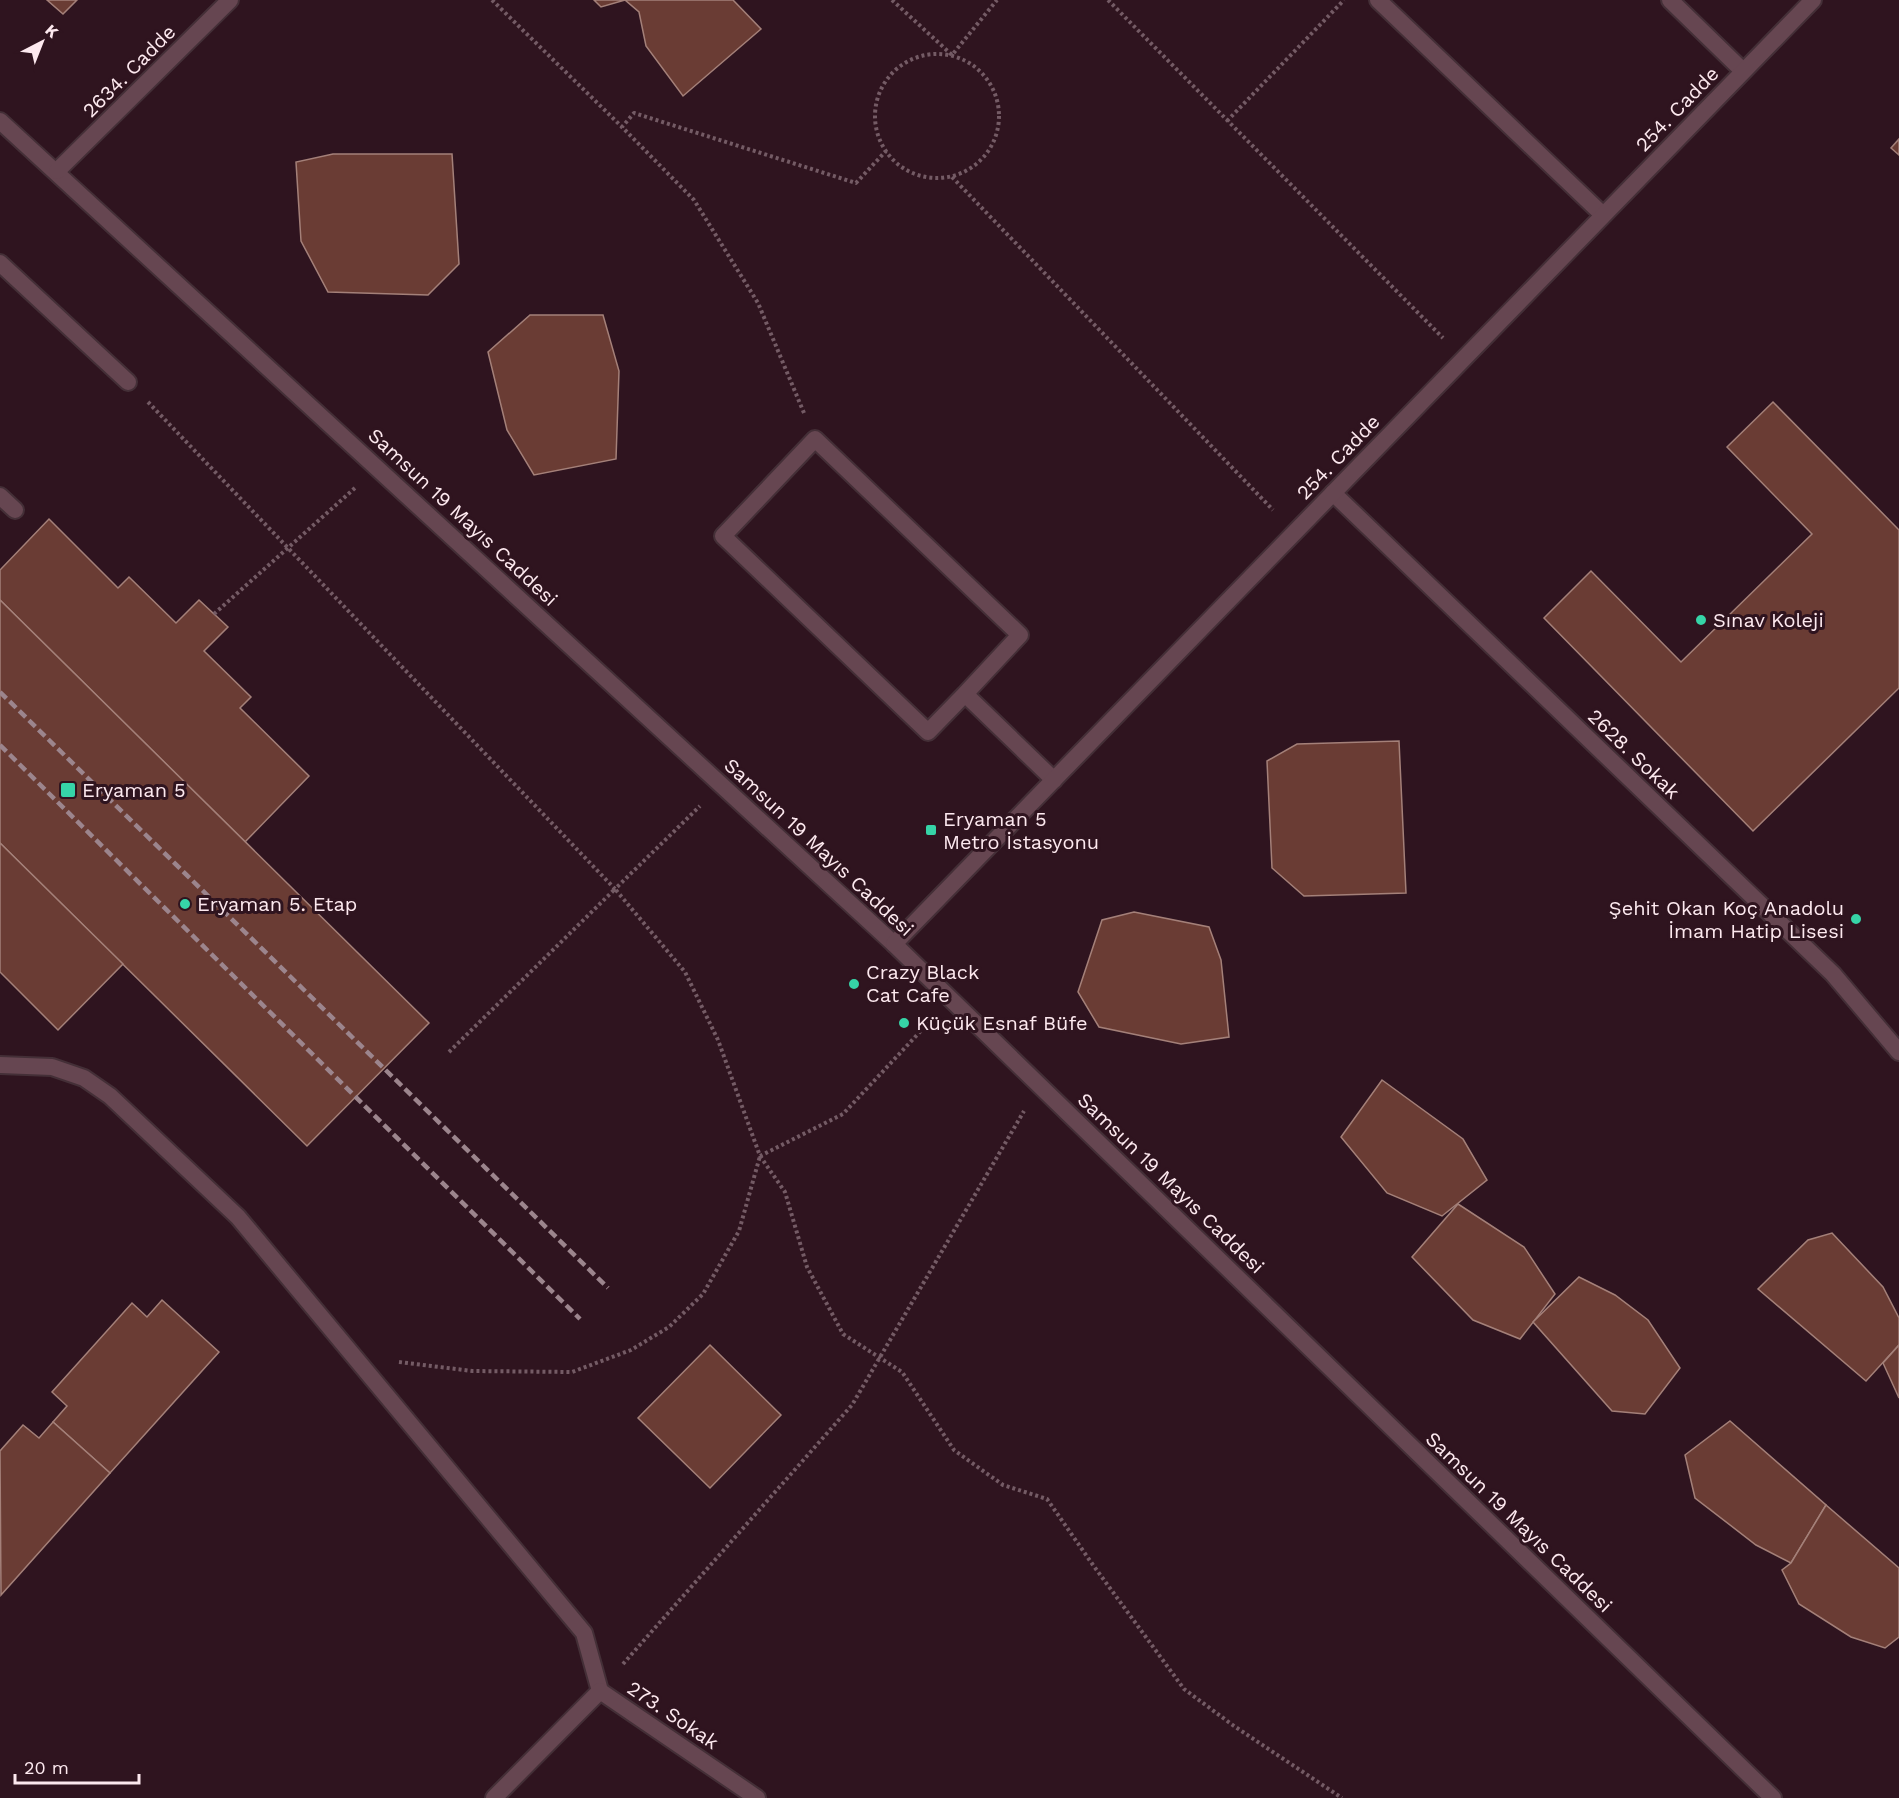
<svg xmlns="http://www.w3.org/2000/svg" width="1899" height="1798" font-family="'Work Sans',sans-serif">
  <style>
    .building { fill: #6a3c34; stroke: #a48079; stroke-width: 1.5 }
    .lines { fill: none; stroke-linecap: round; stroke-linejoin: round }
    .service-casing { stroke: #442f37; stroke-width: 20 }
    .minor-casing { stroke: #442f37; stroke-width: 20 }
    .tertiary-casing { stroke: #442f37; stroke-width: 20 }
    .path { stroke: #745b65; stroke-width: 4; stroke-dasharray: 3 3; stroke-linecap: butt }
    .service { stroke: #664651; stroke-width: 16 }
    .minor { stroke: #664651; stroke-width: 16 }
    .tertiary { stroke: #664651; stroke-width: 16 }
    .rail { stroke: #9c858d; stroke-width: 4.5; stroke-dasharray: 9 4.5; stroke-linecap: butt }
    .poi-dot { fill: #36d4a7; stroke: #2f141f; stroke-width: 2 }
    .labels { text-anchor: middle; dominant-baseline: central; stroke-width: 6; stroke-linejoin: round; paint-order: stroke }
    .street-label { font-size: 20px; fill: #fde9ef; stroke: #2f141f }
    .poi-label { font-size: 20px; fill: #fde9ef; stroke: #2f141f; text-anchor: start }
  </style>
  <rect width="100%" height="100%" fill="#2f141f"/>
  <!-- building -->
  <g class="building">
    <polygon points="47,0 77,0 63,14"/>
    <polygon points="594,0 625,0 601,7"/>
    <polygon points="625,0 733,0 761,29 683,96 646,46 639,12"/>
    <polygon points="1899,139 1899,155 1891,148"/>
    <polygon points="333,154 452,154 459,264 428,295 328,292 301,241 296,162"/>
    <polygon points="530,315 603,315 619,371 616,459 534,475 507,430 488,352"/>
    <polygon points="1773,402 1899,530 1899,688 1753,831 1544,618 1591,571 1681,662 1812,534 1727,447"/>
    <polygon points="49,519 118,588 129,577 176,623 199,600 228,627 204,651 251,697 240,708 309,776 245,842 0,600 0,570"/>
    <polygon points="0,600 429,1023 307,1146 0,843"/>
    <polygon points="1399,741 1406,893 1304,896 1272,868 1267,761 1297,744"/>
    <polygon points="0,843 123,964 58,1030 0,972"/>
    <polygon points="1134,912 1209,927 1221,960 1229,1037 1181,1044 1099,1027 1078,992 1102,920"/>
    <polygon points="1382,1080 1463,1139 1487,1180 1442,1216 1387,1193 1341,1137"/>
    <polygon points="1458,1204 1524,1247 1555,1294 1520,1339 1473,1320 1412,1257"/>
    <polygon points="1832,1233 1883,1287 1899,1318 1899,1345 1866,1381 1758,1289 1808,1240"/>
    <polygon points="1579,1277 1615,1295 1648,1320 1680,1368 1645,1414 1612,1411 1533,1322"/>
    <polygon points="162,1300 219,1352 110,1473 53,1422 67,1406 52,1392 132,1303 147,1317"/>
    <polygon points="710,1345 781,1415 710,1488 638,1418"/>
    <polygon points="1899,1345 1899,1398 1883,1363"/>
    <polygon points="1730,1421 1826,1505 1791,1563 1756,1545 1695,1498 1685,1455"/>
    <polygon points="53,1422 110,1473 1,1595 0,1451 23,1425 39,1438"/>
    <polygon points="1826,1505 1899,1568 1899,1637 1885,1648 1851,1637 1799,1604 1782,1570 1791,1563"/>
  </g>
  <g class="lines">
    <defs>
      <g id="service">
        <polyline points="1378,0 1603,215"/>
        <polyline points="1670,0 1743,71"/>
        <polyline points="0,263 128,382"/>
        <polyline points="0,496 15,510"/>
        <polyline points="965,694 928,732 723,536 815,439 1020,635 965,694 1054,780"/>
      </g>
      <g id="minor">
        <polyline points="1333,493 1833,974 1899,1052"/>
        <polyline points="0,1065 52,1067 84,1078 110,1096 238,1217 584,1633 600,1691"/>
        <polyline points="494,1798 600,1691 757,1798"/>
      </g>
      <g id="tertiary">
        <polyline points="0,121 894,944 1773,1798"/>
        <polyline points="57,171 230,0"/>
        <polyline points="894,944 1813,0"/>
      </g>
    </defs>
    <!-- service casing -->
    <use href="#service" class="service-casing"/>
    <!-- minor casing -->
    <use href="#minor" class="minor-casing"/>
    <!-- tertiary casing -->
    <use href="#tertiary" class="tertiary-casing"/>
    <!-- path -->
    <g class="path">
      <polyline points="492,0 622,127"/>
      <polyline points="892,0 952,55 997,0"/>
      <polyline points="1108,0 1443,338"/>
      <circle cx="937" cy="116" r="62"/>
      <polyline points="1227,121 1344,0"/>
      <polyline points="952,177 1273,510"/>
      <polyline points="148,402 615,889 700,806"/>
      <polyline points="804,413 758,303 694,200 622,127 634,113 856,183 886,151"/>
      <polyline points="214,614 355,488"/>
      <polyline points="449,1052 615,889 685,972 718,1040 760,1156 843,1114 931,1020"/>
      <polyline points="760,1156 785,1192 807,1267 843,1334 902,1372 954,1450 1003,1485 1047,1499 1093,1565 1184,1689 1234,1726 1342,1798"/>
      <polyline points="399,1362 472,1371 572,1372 631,1350 669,1327 703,1294 739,1231 760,1156"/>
      <polyline points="623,1664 852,1405 1024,1111"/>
    </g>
    <!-- service -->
    <use href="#service" class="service"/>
    <!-- minor -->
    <use href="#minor" class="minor"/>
    <!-- tertiary -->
    <use href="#tertiary" class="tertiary"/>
    <!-- rail -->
    <g class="rail">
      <polyline points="0,692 608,1288"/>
      <polyline points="0,745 580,1319"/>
    </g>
  </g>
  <!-- markers -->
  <g class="poi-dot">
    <circle cx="1701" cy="620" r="6"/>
    <rect x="60" y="782" width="16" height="16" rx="3"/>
    <rect x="925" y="824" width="12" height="12" rx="3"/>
    <circle cx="185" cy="904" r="6"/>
    <circle cx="1856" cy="919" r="6"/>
    <circle cx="854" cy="984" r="6"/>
    <circle cx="904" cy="1023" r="6"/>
  </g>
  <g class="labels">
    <!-- street labels -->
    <g class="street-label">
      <text transform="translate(129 71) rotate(-45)">2634. Cadde</text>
      <text transform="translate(1677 109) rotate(-46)">254. Cadde</text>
      <text transform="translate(1338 457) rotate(-46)">254. Cadde</text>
      <text transform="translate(463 517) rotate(43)">Samsun 19 Mayıs Caddesi</text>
      <text transform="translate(1634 754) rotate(44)">2628. Sokak</text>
      <text transform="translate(819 847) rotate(43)">Samsun 19 Mayıs Caddesi</text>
      <text transform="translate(1171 1183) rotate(44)">Samsun 19 Mayıs Caddesi</text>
      <text transform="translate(1519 1522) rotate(44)">Samsun 19 Mayıs Caddesi</text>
      <text transform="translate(673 1715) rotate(34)">273. Sokak</text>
    </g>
    <!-- poi labels -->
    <g class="poi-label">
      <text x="1713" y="620">Sınav Koleji</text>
      <text x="82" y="790">Eryaman 5</text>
      <text x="943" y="819">Eryaman 5<tspan x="943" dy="23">Metro İstasyonu</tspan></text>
      <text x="197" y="904">Eryaman 5. Etap</text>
      <text x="1844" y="908" text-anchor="end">Şehit Okan Koç Anadolu<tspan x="1844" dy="23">İmam Hatip Lisesi</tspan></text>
      <text x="866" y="972">Crazy Black<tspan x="866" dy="23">Cat Cafe</tspan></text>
      <text x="916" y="1023">Küçük Esnaf Büfe</text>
    </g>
  </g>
  <!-- north arrow -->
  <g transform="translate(42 42) rotate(42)" stroke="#2f141f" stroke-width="4.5" paint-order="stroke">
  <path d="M0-4.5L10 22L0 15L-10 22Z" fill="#fde9ef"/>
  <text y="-9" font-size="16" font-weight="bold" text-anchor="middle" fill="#fde9ef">K</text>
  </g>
  <!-- scale -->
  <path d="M15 1774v9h124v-9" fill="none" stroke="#fde9ef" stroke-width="3"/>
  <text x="24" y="1774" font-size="18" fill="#fde9ef" stroke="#2f141f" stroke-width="4.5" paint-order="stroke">20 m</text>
</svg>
